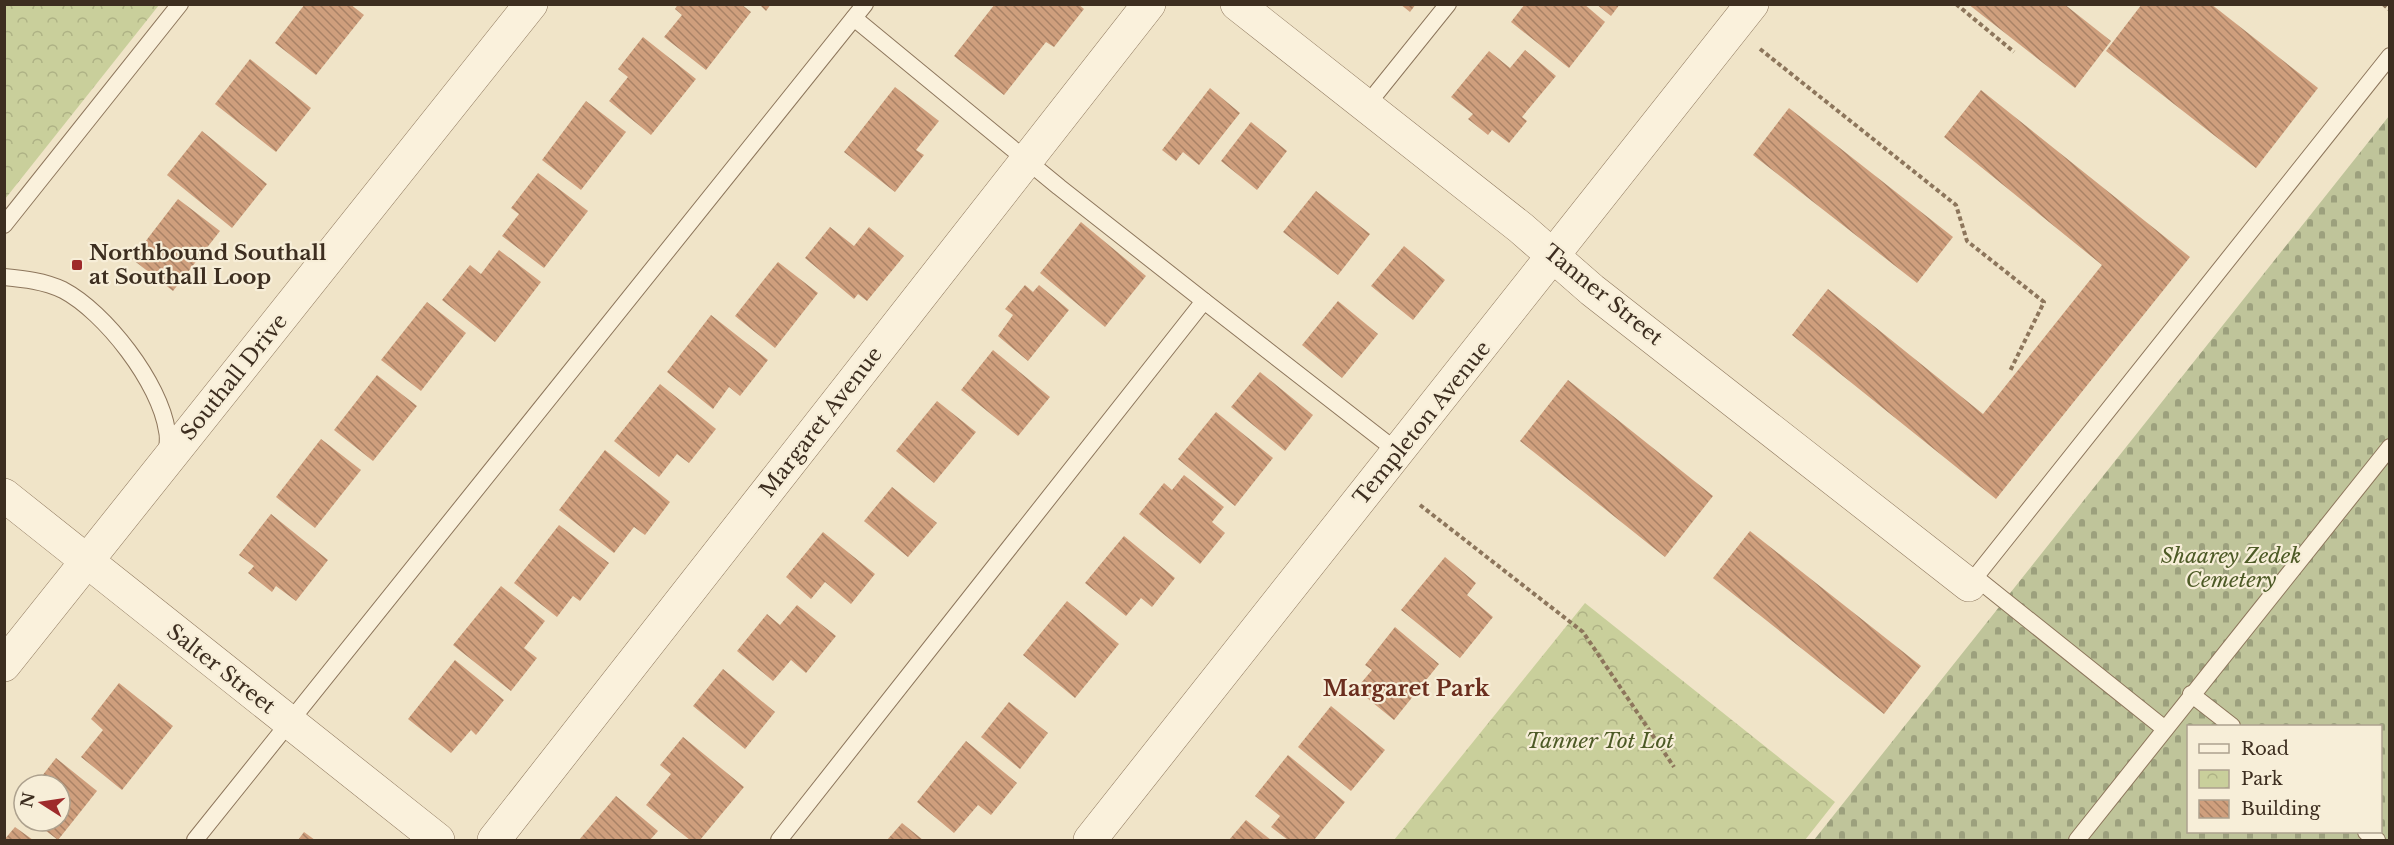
<svg xmlns="http://www.w3.org/2000/svg" width="2394" height="845" font-family="'Libre Baskerville',serif">
  <style>
    .cemetery { fill: url(#cemetery-stones); fill-rule: evenodd }
    .park { fill: url(#park-crowns) }
    .building { fill: url(#building-back-hatch) }
    .lines { fill: none; stroke-linecap: round; stroke-linejoin: round }
    .service-casing { stroke: #8d765c; stroke-width: 18 }
    .minor-casing { stroke: #8d765c; stroke-width: 34 }
    .tertiary-casing { stroke: #8d765c; stroke-width: 34 }
    .path { stroke: #8d765c; stroke-width: 4; stroke-dasharray: 4.5 3; stroke-linecap: butt }
    .service { stroke: #faf1dc; stroke-width: 16 }
    .minor { stroke: #faf1dc; stroke-width: 33 }
    .tertiary { stroke: #faf1dc; stroke-width: 33 }
    .poi-dot { fill: #9e2a2b; stroke: #f7eed8; stroke-width: 2 }
    .labels { text-anchor: middle; dominant-baseline: central; stroke-width: 4.5; stroke-linejoin: round; paint-order: stroke }
    .poi-label { font-size: 21px; font-weight: bold; fill: #3d2e20; stroke: #f7eed8; text-anchor: start }
    .street-label { font-size: 21px; fill: #3d2e20; stroke: #f7eed8 }
    .park-label { font-size: 21px; font-style: italic; fill: #4d5a26; stroke: #f7eed8 }
    .neighbourhood-label { font-size: 22px; font-weight: bold; fill: #6b2e1e; stroke: #f7eed8 }
  </style>
  <defs>
    <pattern id="cemetery-stones" width="16" height="16" patternUnits="userSpaceOnUse" patternTransform="scale(1.5)"><rect width="16" height="16" fill="#bfc49a"/><path d="M2 7V4a2 2 0 0 1 4 0v3zM10 15v-3a2 2 0 0 1 4 0v3z" fill="#9ca07d"/></pattern>
    <pattern id="park-crowns" width="20" height="18" patternUnits="userSpaceOnUse" patternTransform="scale(1.5)"><rect width="20" height="18" fill="#c9cf9b"/><path d="M2 6a3 3 0 1 1 6 0M12 15a3 3 0 1 1 6 0" fill="none" stroke="#aeb285"/></pattern>
    <pattern id="building-back-hatch" width="6" height="6" patternUnits="userSpaceOnUse" patternTransform="scale(1.5)"><rect width="6" height="6" fill="#cf9f7d"/><path d="M-1 5l2 2M0 0l6 6M5-1l2 2" fill="none" stroke="#a98266"/></pattern>
  </defs>
  <rect width="100%" height="100%" fill="#f0e4c8"/>
  <!-- cemetery -->
  <path class="cemetery" d="M2389 116V840H1814ZM2188 726H2380V832H2188Z"/>
  <!-- park -->
  <g class="park">
    <polygon points="5,4 159,5 5,199 4,5"/>
    <polygon points="1585,603 1835,802 1805,840 1394,840"/>
  </g>
  <!-- building -->
  <g class="building">
    <polygon points="305,4 350,4 364,15 316,75 275,43"/>
    <polygon points="678,4 741,4 751,12 706,70 664,37 682,15 675,9"/>
    <polygon points="759,4 771,4 766,11"/>
    <polygon points="995,4 1078,4 1084,9 1054,47 1046,42 1004,95 954,56"/>
    <polygon points="1400,4 1416,4 1410,12"/>
    <polygon points="1525,4 1584,4 1605,22 1569,68 1511,22"/>
    <polygon points="1596,4 1620,4 1611,16"/>
    <polygon points="1968,4 2064,4 2111,41 2075,88"/>
    <polygon points="2142,4 2211,4 2318,88 2256,168 2106,51"/>
    <polygon points="643,37 696,79 651,135 609,101 628,77 618,69"/>
    <polygon points="1525,50 1556,76 1522,117 1527,121 1509,143 1492,130 1488,135 1468,119 1473,114 1451,97 1489,51 1510,68"/>
    <polygon points="250,59 311,108 276,152 215,104"/>
    <polygon points="895,87 939,121 916,150 924,155 895,192 844,152"/>
    <polygon points="1210,88 1240,113 1199,165 1183,152 1176,161 1162,150"/>
    <polygon points="1981,90 2190,257 1996,499 1792,335 1828,289 1983,414 2102,265 1944,137"/>
    <polygon points="586,101 626,132 581,190 542,160"/>
    <polygon points="1789,108 1953,237 1917,283 1753,155"/>
    <polygon points="1251,122 1287,151 1257,190 1221,161"/>
    <polygon points="202,131 267,184 232,228 167,175"/>
    <polygon points="538,173 588,211 544,268 502,236 519,214 511,208"/>
    <polygon points="1316,191 1370,234 1338,275 1283,232"/>
    <polygon points="178,199 220,231 173,291 132,259"/>
    <polygon points="1081,222 1146,276 1105,327 1040,273"/>
    <polygon points="830,227 854,246 869,227 904,256 867,301 858,294 854,299 805,258"/>
    <polygon points="1404,246 1445,280 1413,320 1371,286"/>
    <polygon points="499,250 541,282 495,342 442,300 470,265 481,274"/>
    <polygon points="778,262 818,293 775,348 735,316"/>
    <polygon points="1025,285 1033,292 1039,285 1069,310 1028,361 998,336 1013,315 1005,309"/>
    <polygon points="1338,301 1378,334 1342,378 1302,345"/>
    <polygon points="427,302 466,333 421,391 381,360"/>
    <polygon points="711,315 768,360 740,396 729,387 713,409 667,372"/>
    <polygon points="993,350 1050,397 1018,436 961,390"/>
    <polygon points="1260,372 1313,415 1285,451 1231,407"/>
    <polygon points="377,375 417,406 373,461 334,430"/>
    <polygon points="1568,380 1713,496 1665,557 1520,441"/>
    <polygon points="660,384 716,429 689,463 677,454 659,477 614,441"/>
    <polygon points="937,401 976,432 934,483 896,451"/>
    <polygon points="1216,412 1273,458 1235,506 1178,459"/>
    <polygon points="321,439 361,470 315,528 276,497"/>
    <polygon points="605,450 670,502 645,535 634,527 614,553 559,510"/>
    <polygon points="1184,475 1224,507 1212,522 1225,533 1200,564 1139,514 1164,483 1172,490"/>
    <polygon points="892,487 937,523 908,557 864,521"/>
    <polygon points="271,514 328,560 296,601 276,586 272,592 248,573 254,566 239,555"/>
    <polygon points="559,525 609,563 580,601 573,596 557,617 514,583"/>
    <polygon points="1750,531 1921,666 1884,714 1713,578"/>
    <polygon points="823,532 875,574 851,604 825,582 811,599 786,577"/>
    <polygon points="1124,536 1175,578 1152,607 1141,598 1126,616 1085,583"/>
    <polygon points="1445,557 1476,583 1467,595 1493,617 1460,658 1401,610"/>
    <polygon points="501,586 545,621 524,648 537,658 511,691 453,645"/>
    <polygon points="1067,601 1119,644 1075,698 1023,655"/>
    <polygon points="797,605 836,636 806,673 791,660 773,681 737,651 767,614 780,625"/>
    <polygon points="1395,627 1439,664 1394,720 1356,689 1372,670 1365,665"/>
    <polygon points="455,660 504,700 476,735 471,730 451,753 408,719"/>
    <polygon points="723,669 775,712 745,749 693,706"/>
    <polygon points="119,683 173,726 122,790 81,757 103,730 91,719"/>
    <polygon points="1009,702 1048,733 1020,769 981,737"/>
    <polygon points="1331,706 1385,750 1351,791 1298,747"/>
    <polygon points="683,737 744,787 700,840 690,840 646,805 671,774 660,765"/>
    <polygon points="966,741 1017,783 991,815 978,805 954,833 917,802"/>
    <polygon points="1288,755 1345,802 1314,840 1288,840 1271,827 1280,816 1255,796"/>
    <polygon points="56,758 97,791 58,840 33,821 60,821 60,785 35,785"/>
    <polygon points="616,796 658,831 650,840 579,840"/>
    <polygon points="24,799 24,814 17,808"/>
    <polygon points="1246,820 1271,840 1229,840"/>
    <polygon points="902,823 923,840 887,840"/>
    <polygon points="15,827 33,840 4,840"/>
    <polygon points="304,832 315,840 298,840"/>
  </g>
  <g class="lines">
    <defs>
      <g id="service">
        <polyline points="854,18 1059,187 1204,301"/>
        <polyline points="1366,106 1448,4"/>
        <polyline points="4,225 180,4"/>
        <path d="M4 277C24 279 44 281 63 290 105 312 160 383 167 431 169 438 167 446 167 454"/>
        <polyline points="1975,577 2165,729"/>
        <polyline points="1969,585 2390,56"/>
        <polyline points="2191,694 2232,726"/>
        <polyline points="2366,832 2377,840"/>
        <polyline points="195,840 865,4"/>
        <polyline points="779,840 1204,301 1398,452"/>
        <polyline points="2077,840 2390,447"/>
      </g>
      <g id="minor">
        <polyline points="1237,4 1521,228 1592,290 1969,585"/>
        <polyline points="4,495 438,840"/>
        <polyline points="4,665 531,4"/>
        <polyline points="494,840 1149,4"/>
      </g>
      <polyline id="tertiary" points="1090,840 1752,4"/>
    </defs>
    <!-- service casing -->
    <use href="#service" class="service-casing"/>
    <!-- minor casing -->
    <use href="#minor" class="minor-casing"/>
    <!-- tertiary casing -->
    <use href="#tertiary" class="tertiary-casing"/>
    <!-- path -->
    <g class="path">
      <polyline points="1956,4 2014,52"/>
      <polyline points="2383,4 2390,10"/>
      <polyline points="1760,49 1956,205 1967,241 2044,302 2010,371"/>
      <polyline points="1420,505 1583,632 1674,767"/>
    </g>
    <!-- service -->
    <use href="#service" class="service"/>
    <!-- minor -->
    <use href="#minor" class="minor"/>
    <!-- tertiary -->
    <use href="#tertiary" class="tertiary"/>
  </g>
  <!-- markers -->
  <rect class="poi-dot" x="71" y="259" width="12" height="12" rx="3"/>
  <g class="labels">
    <!-- poi labels -->
    <g class="poi-label">
      <text x="89" y="253">Northbound Southall<tspan x="89" dy="24">at Southall Loop</tspan></text>
    </g>
    <!-- street labels -->
    <g class="street-label">
      <text transform="translate(1603 295) rotate(39)">Tanner Street</text>
      <text transform="translate(234 377) rotate(-51)">Southall Drive</text>
      <text transform="translate(821 422) rotate(-52)">Margaret Avenue</text>
      <text transform="translate(1422 423) rotate(-51)">Templeton Avenue</text>
      <text transform="translate(221 669) rotate(38)">Salter Street</text>
    </g>
    <!-- park labels -->
    <g class="park-label">
      <text x="2231" y="556">Shaarey Zedek<tspan x="2231" dy="24">Cemetery</tspan></text>
      <text x="1600" y="741">Tanner Tot Lot</text>
    </g>
    <!-- neighbourhood labels -->
    <g class="neighbourhood-label">
      <text x="1406" y="688">Margaret Park</text>
    </g>
  </g>
  <!-- border -->
  <rect width="2394" height="845" fill="none" stroke="#3d2e20" stroke-width="12"/>
  <!-- legend -->
  <rect x="2187" y="725" width="195" height="108" fill="#f7eed8" stroke="#ada18e" stroke-width="1.5"/>
  <rect x="2199" y="744" width="30" height="9" fill="#faf1dc" stroke="#ada18e" stroke-width="1.5"/>
  <text x="2241" y="755" font-size="18" fill="#3d2e20">Road</text>
  <rect x="2199" y="770" width="30" height="18" fill="url(#park-crowns)" stroke="#ada18e" stroke-width="1.5"/>
  <text x="2241" y="785" font-size="18" fill="#3d2e20">Park</text>
  <rect x="2199" y="800" width="30" height="18" fill="url(#building-back-hatch)" stroke="#ada18e" stroke-width="1.5"/>
  <text x="2241" y="815" font-size="18" fill="#3d2e20">Building</text>
  <!-- north arrow -->
  <g transform="translate(42 803) rotate(282)"><circle r="28" fill="#f7eed8" stroke="#ada18e" stroke-width="1.5"/>
  <path d="M0-4.5L10 22L0 15L-10 22Z" fill="#9e2a2b"/>
  <text y="-9" font-size="16" font-weight="bold" text-anchor="middle" fill="#3d2e20">N</text>
  </g>
</svg>
